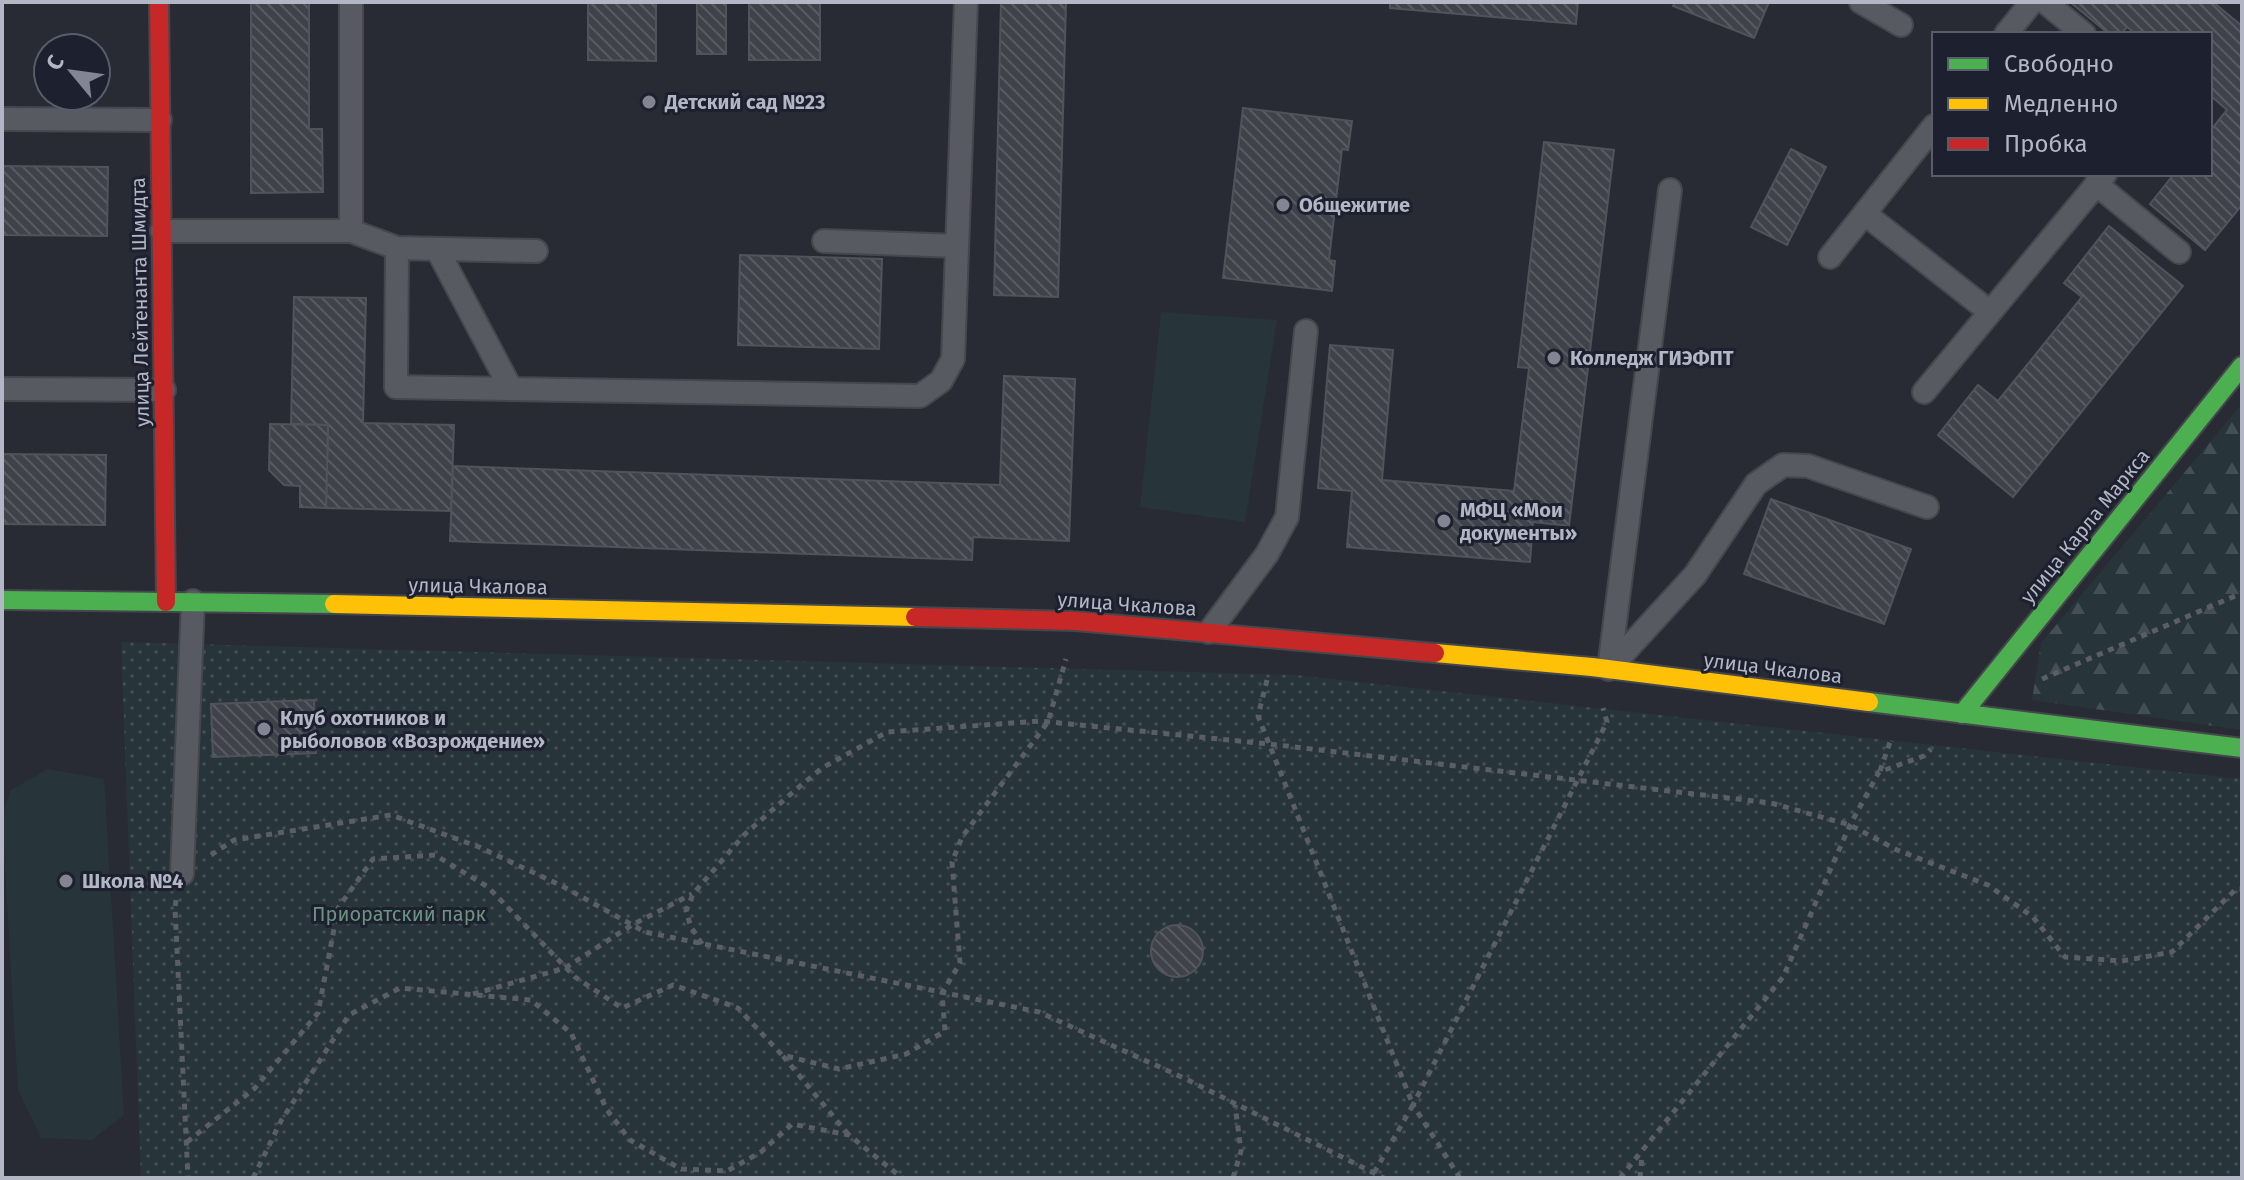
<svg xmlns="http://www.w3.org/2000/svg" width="2244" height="1180" font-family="'Fira Sans',sans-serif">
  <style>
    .grass { fill: #27343a }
    .forest { fill: url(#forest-firs) }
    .park { fill: url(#park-dots) }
    .building { fill: url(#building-back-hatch); stroke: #51535b; stroke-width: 2 }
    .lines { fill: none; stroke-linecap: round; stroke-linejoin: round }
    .lane-casing { stroke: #45474d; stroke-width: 26 }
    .fast-casing { stroke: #45474d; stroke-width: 22 }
    .slow-casing { stroke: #45474d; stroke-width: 22 }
    .jam-casing { stroke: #45474d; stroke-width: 22 }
    .path { stroke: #5b5e66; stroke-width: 5; stroke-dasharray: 6 6; stroke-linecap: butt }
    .lane { stroke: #585a62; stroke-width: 22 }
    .fast { stroke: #4caf50; stroke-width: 18 }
    .slow { stroke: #ffc107; stroke-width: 18 }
    .jam { stroke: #c62828; stroke-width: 18 }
    .poi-dot { fill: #838592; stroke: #1d202e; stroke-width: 3 }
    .labels { text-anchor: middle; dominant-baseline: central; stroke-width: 6; stroke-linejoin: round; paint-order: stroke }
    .poi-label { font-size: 20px; font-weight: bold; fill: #b3b6c5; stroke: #1d202e; text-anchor: start }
    .street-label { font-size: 20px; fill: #b3b6c5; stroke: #1d202e }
    .park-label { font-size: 20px; fill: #6b947e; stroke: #1d202e }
  </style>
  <defs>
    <pattern id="forest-firs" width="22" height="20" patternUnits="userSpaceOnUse" patternTransform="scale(2)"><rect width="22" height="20" fill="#27343a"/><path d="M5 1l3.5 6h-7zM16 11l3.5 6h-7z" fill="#444f55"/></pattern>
    <pattern id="park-dots" width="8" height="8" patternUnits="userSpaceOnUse" patternTransform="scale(2)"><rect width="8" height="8" fill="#27343a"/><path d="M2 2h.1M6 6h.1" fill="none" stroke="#444f55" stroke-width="1.8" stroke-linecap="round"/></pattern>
    <pattern id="building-back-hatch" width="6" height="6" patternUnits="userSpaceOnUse" patternTransform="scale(2)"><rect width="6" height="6" fill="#40424a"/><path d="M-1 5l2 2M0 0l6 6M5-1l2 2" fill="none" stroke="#595b63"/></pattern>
  </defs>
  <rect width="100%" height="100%" fill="#292b34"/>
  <!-- grass -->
  <g class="grass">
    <polygon points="1161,312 1277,320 1245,522 1140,507"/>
    <polygon points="48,769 104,779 124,1115 92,1140 41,1138 18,1090 2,816 11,790"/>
  </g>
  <!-- forest -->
  <polygon class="forest" points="2242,404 2242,730 2032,700 2041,643"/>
  <!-- park -->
  <polygon class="park" points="121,642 1295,675 2242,779 2242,1178 141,1178"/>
  <!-- building -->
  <g class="building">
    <polygon points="251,2 309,2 309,129 322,129 323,192 251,193"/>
    <polygon points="588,2 656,2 656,61 588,60"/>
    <rect x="697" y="2" width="29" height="52"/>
    <rect x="749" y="2" width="71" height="58"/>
    <polygon points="1001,2 1066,2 1058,297 994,295"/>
    <polygon points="1390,2 1578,2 1576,24 1390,8"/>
    <polygon points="1675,2 1769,2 1754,38 1673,6"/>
    <polygon points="2070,2 2213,2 2242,26 2242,205 2205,250 2150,204 2174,174 2210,174 2210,131 2227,110 2210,95 2210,34 2136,34 2127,27 2121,34 2109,34"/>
    <polygon points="1243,108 1352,121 1348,150 1342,149 1329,260 1335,261 1332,291 1223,278"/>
    <polygon points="1544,142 1614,150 1569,526 1533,522 1530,562 1347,547 1352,491 1318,488 1330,345 1393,350 1382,480 1514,491 1529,368 1518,367"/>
    <polygon points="1791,149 1826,167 1787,245 1751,227"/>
    <polygon points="2,166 108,167 107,236 2,235"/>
    <polygon points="2109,226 2183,286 2013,497 1938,435 1978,385 1998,401 2082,297 2064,283"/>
    <polygon points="740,255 882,259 879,349 738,345"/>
    <polygon points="294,297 366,298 363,423 454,425 451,511 326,508 328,425 291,424"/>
    <polygon points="1004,376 1075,379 1069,541 973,537 972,560 450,541 453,466 1000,485"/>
    <polygon points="270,424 328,425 326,508 300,507 300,486 284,485 269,470"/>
    <polygon points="2,454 106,455 105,525 2,524"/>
    <polygon points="1771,499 1911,549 1884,624 1744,574"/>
    <polygon points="314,700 316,753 213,757 211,704"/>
    <circle cx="1177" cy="951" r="26"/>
  </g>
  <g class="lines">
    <defs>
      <g id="lane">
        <polyline points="1861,2 1901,25"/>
        <polyline points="2045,2 2084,34"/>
        <polyline points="2006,34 2032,2"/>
        <polyline points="2,119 160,120"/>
        <polyline points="2096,184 2179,252"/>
        <polyline points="1865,214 1990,312"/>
        <polyline points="162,231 351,231 351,2"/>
        <polyline points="351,231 397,248 536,251"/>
        <polyline points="824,241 957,246"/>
        <polyline points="397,248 396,387 920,396 941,381 953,359 966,2"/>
        <polyline points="437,249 511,389"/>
        <polyline points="1830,257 1934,126"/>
        <polyline points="2,389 164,390"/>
        <polyline points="1924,392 2105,174"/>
        <polyline points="1209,632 1267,554 1287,517 1306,331"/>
        <polyline points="1609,669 1670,190"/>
        <polyline points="1609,669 1695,575 1756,484 1783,465 1808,466 1927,507"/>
        <polyline points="182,874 193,601"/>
      </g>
      <g id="fast">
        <polyline points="2,600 334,604"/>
        <polyline points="1869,702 2242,748"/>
        <polyline points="1962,714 2242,366"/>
      </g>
      <g id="slow">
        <polyline points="334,604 915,617"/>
        <polyline points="1435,653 1592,667 1869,702"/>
      </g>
      <g id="jam">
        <polyline points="159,2 166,602"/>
        <polyline points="915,617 1076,621 1435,653"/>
      </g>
    </defs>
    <!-- lane casing -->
    <use href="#lane" class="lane-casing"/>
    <!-- fast casing -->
    <use href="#fast" class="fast-casing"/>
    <!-- slow casing -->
    <use href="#slow" class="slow-casing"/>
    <!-- jam casing -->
    <use href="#jam" class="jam-casing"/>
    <!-- path -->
    <g class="path">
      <polyline points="2042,679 2242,593"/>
      <polyline points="1267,680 1258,716 1413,1105 1371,1178"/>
      <polyline points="1880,771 1890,742"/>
      <polyline points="211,855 234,840 391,815 479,847 562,886 645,932 1039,1012 1188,1080 1384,1178"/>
      <polyline points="176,900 175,908 188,1178"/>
      <polyline points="702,944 691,927 686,911 693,894 744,835 793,792 822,768 887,732 1040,721 1269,744 1771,803 1850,825 1897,850 1988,885 2033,917 2065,957 2122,961 2172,952 2236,889 2242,889"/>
      <polyline points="473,994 565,968 632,925 692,894"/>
      <polyline points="783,1056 848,1134"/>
      <polyline points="187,1142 255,1088 318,1013 338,908 373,859 435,855 488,887 575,977 622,1008 673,985 738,1008 782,1055 839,1069 906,1054 945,1031 942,993 960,963 952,862 962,837 1048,722 1066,659"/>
      <polyline points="253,1178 281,1121 349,1015 400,988 531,1000 571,1033 607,1110 630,1140 681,1169 727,1171 761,1152 792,1124 849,1135 902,1178"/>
      <polyline points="1233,1178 1241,1151 1235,1105"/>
      <polyline points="1460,1178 1413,1105 1607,722 1603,708"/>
      <polyline points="1620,1178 1783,977 1850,825 1879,772 1924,756 1931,749"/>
      <polyline points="1640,1178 1642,1155"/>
    </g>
    <!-- lane -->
    <use href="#lane" class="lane"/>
    <!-- fast -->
    <use href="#fast" class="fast"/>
    <!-- slow -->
    <use href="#slow" class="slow"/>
    <!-- jam -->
    <use href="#jam" class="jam"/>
  </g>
  <!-- markers -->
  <g class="poi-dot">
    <circle cx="649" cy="102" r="8"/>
    <circle cx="1283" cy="205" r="8"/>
    <circle cx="1554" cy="358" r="8"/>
    <circle cx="1444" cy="521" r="8"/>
    <circle cx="264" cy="729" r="8"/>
    <circle cx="66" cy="881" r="8"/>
  </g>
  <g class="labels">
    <!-- poi labels -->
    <g class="poi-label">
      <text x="665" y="102">Детский сад №23</text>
      <text x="1299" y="205">Общежитие</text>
      <text x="1570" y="358">Колледж ГИЭФПТ</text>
      <text x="1460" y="510">МФЦ «Мои<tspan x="1460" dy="23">документы»</tspan></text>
      <text x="280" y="718">Клуб охотников и<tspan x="280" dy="23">рыболовов «Возрождение»</tspan></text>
      <text x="82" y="881">Школа №4</text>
    </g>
    <!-- street labels -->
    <g class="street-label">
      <text transform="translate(140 302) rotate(-91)">улица Лейтенанта Шмидта</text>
      <text transform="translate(2085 526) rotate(-51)">улица Карла Маркса</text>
      <text transform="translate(478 586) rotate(1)">улица Чкалова</text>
      <text transform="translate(1127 604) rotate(4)">улица Чкалова</text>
      <text transform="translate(1773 668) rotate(7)">улица Чкалова</text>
    </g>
    <!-- park labels -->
    <g class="park-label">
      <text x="399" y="914">Приоратский парк</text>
    </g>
  </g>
  <!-- border -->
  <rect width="2244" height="1180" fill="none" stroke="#b3b6c5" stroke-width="8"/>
  <!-- legend -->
  <rect x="1932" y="32" width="280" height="144" fill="#1d202e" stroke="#595c6a" stroke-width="2"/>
  <rect x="1948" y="58" width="40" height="12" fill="#4caf50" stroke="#595c6a" stroke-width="2"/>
  <text x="2004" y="72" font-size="24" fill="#b3b6c5">Свободно</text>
  <rect x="1948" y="98" width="40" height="12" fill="#ffc107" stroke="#595c6a" stroke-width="2"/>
  <text x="2004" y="112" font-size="24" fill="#b3b6c5">Медленно</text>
  <rect x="1948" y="138" width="40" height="12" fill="#c62828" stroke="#595c6a" stroke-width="2"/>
  <text x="2004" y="152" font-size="24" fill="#b3b6c5">Пробка</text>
  <!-- north arrow -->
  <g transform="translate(72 72) rotate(299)"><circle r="38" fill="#1d202e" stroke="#595c6a" stroke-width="2"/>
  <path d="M0-6L14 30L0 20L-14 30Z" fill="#838592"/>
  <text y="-12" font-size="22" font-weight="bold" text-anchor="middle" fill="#b3b6c5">С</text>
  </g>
</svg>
